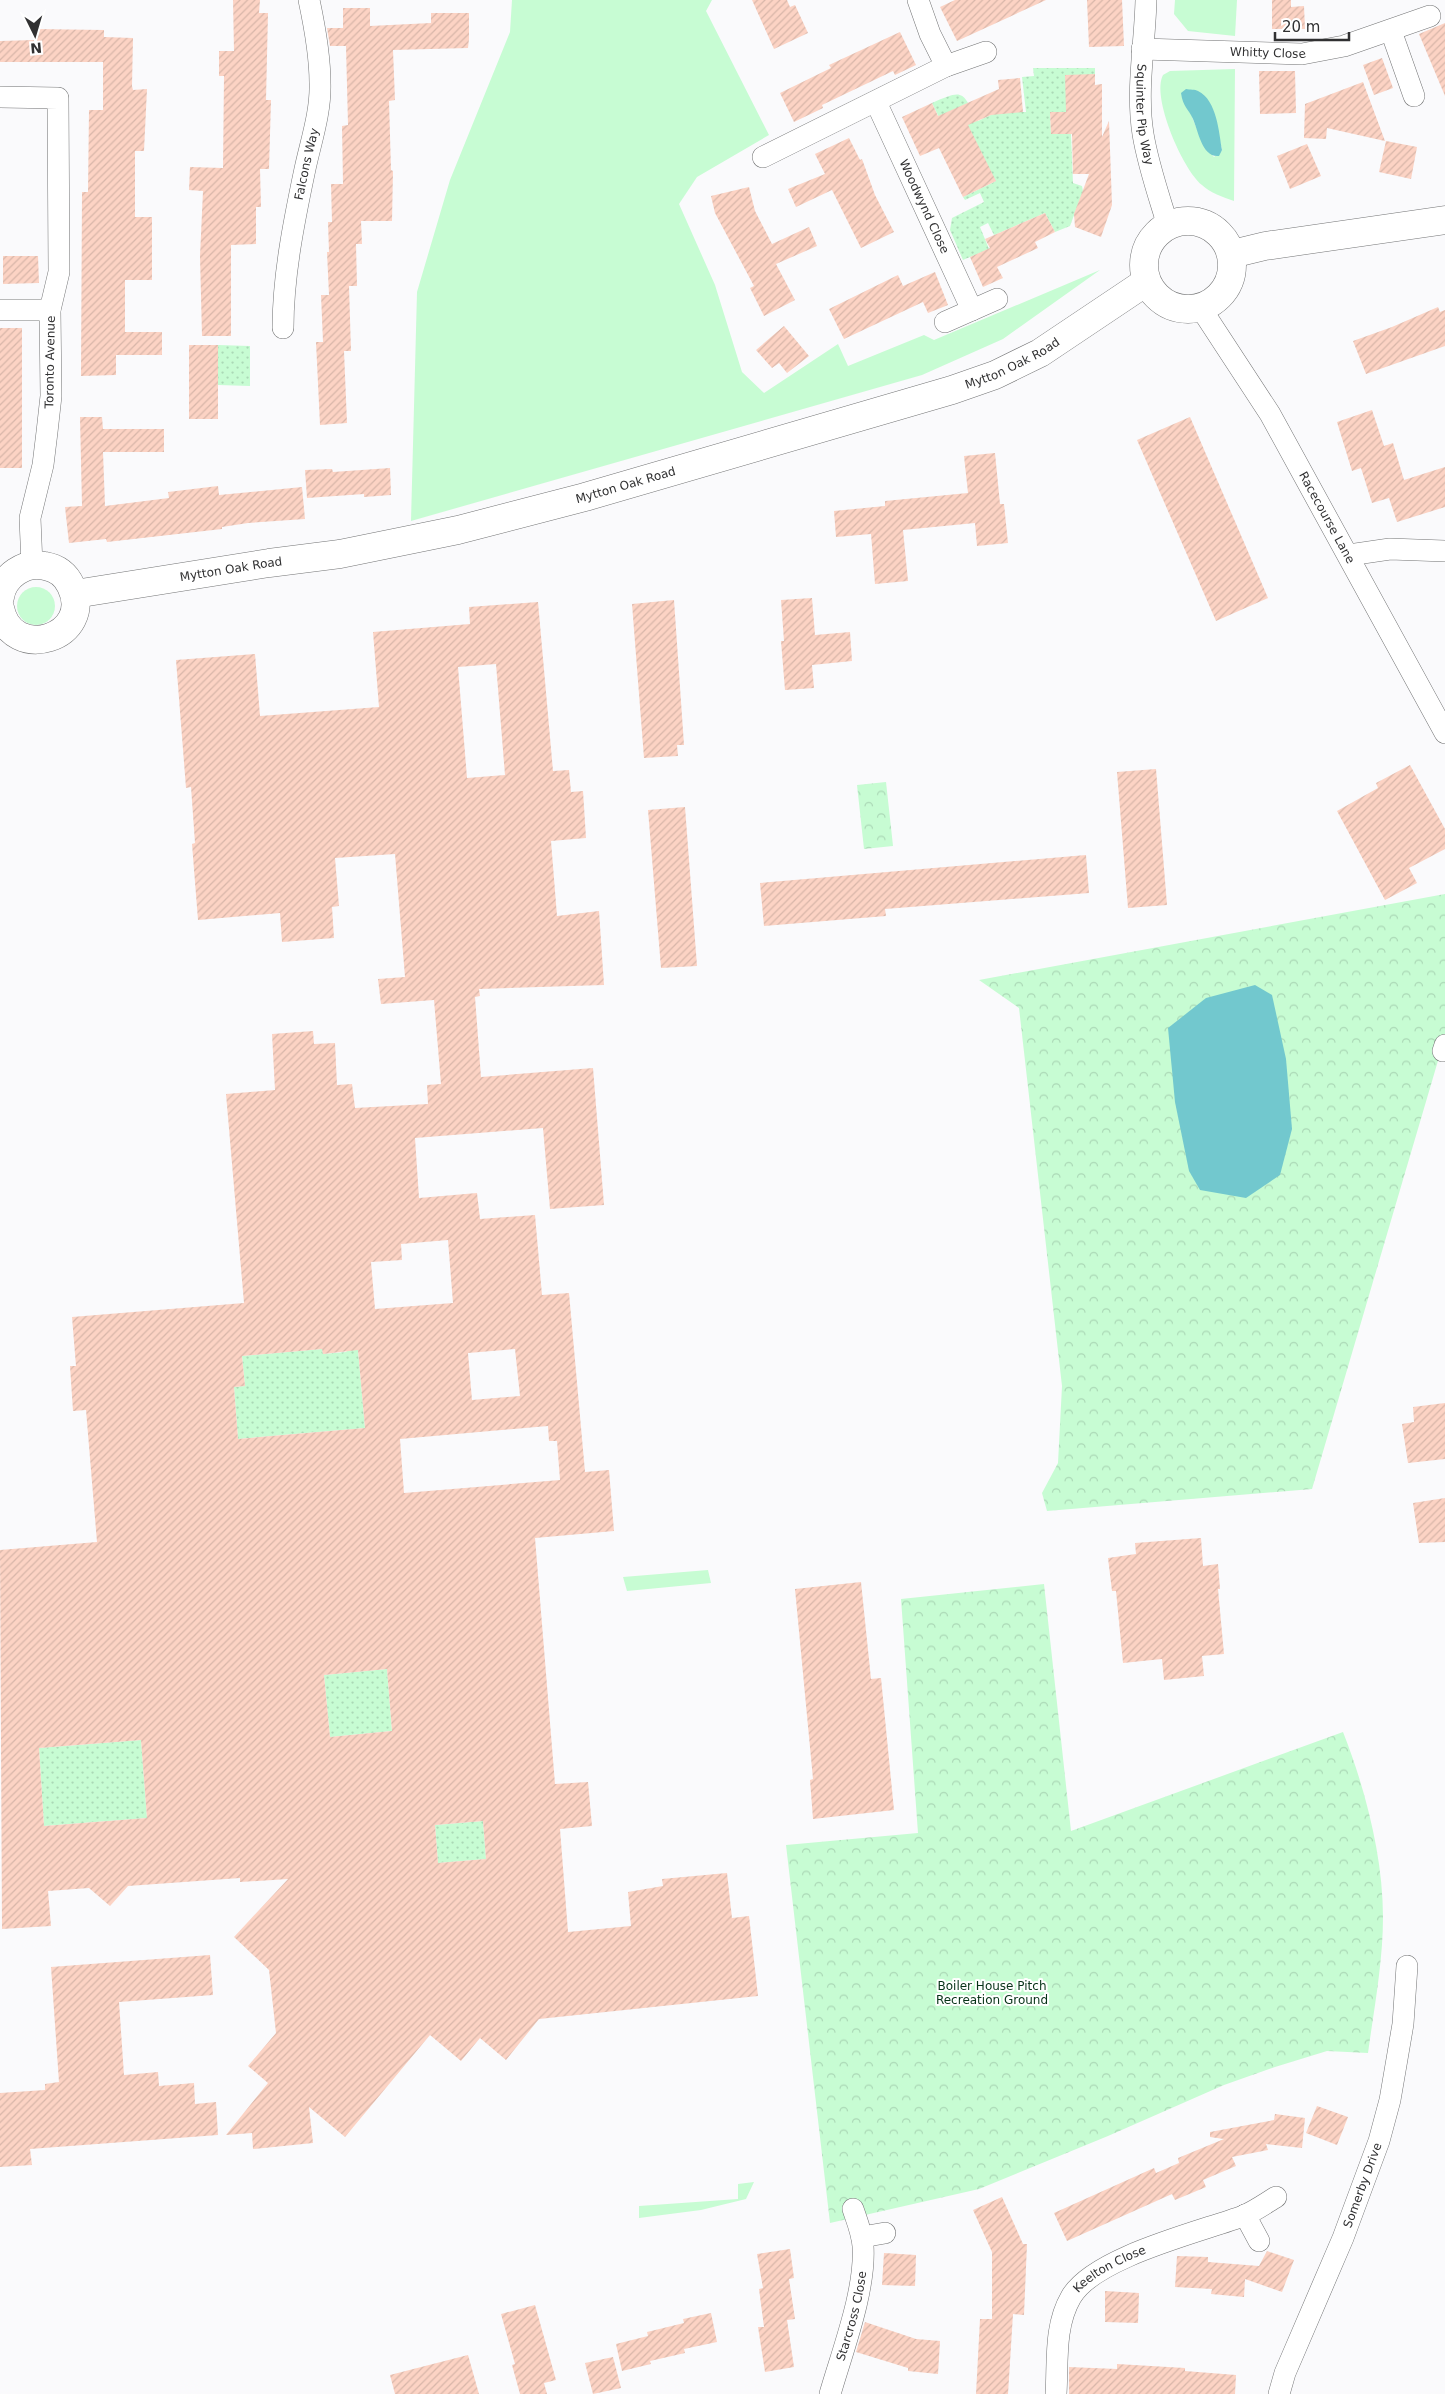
<svg xmlns="http://www.w3.org/2000/svg" width="1445" height="2394" font-family="'DejaVu Sans',sans-serif">
  <style>
    .grass { fill: #c7fcd3; fill-rule: evenodd }
    .park { fill: url(#park-crowns) }
    .garden { fill: url(#garden-dots) }
    .water { fill: #72c8ce }
    .building { fill: url(#building-hatch); fill-rule: evenodd }
    .lines { fill: none; stroke-linecap: round; stroke-linejoin: round }
    .street-casing { stroke: #737475; stroke-width: 22 }
    .secondary-casing { stroke: #737475; stroke-width: 29 }
    .street { stroke: #fff; stroke-width: 21 }
    .secondary { stroke: #fff; stroke-width: 28 }
    .labels { text-anchor: middle; dominant-baseline: central; stroke-width: 4; stroke-linejoin: round; paint-order: stroke }
    .street-label { font-size: 12px; fill: #313132; stroke: #fff }
    .park-label { font-size: 12px; fill: #073318; stroke: #fff }
  </style>
  <defs>
    <pattern id="park-crowns" width="20" height="18" patternUnits="userSpaceOnUse" patternTransform="scale(1.25)"><rect width="20" height="18" fill="#c7fcd3"/><path d="M2 6a3 3 0 1 1 6 0M12 15a3 3 0 1 1 6 0" fill="none" stroke="#abd8b6"/></pattern>
    <pattern id="garden-dots" width="8" height="8" patternUnits="userSpaceOnUse" patternTransform="scale(1.25)"><rect width="8" height="8" fill="#c7fcd3"/><path d="M2 2h.1M6 6h.1" fill="none" stroke="#abd8b6" stroke-width="1.8" stroke-linecap="round"/></pattern>
    <pattern id="building-hatch" width="6" height="6" patternUnits="userSpaceOnUse" patternTransform="scale(1.25)"><rect width="6" height="6" fill="#fcd3c4"/><path d="M-1 1l2-2M0 6l6-6M5 7l2-2" fill="none" stroke="#d8b6a9"/></pattern>
  </defs>
  <rect width="100%" height="100%" fill="#fafafc"/>
  <!-- grass -->
  <g class="grass">
    <polygon points="512,0 712,0 706,11 769,135 697,177 679,204 715,285 742,372 764,393 838,344 848,366 924,335 934,340 1100,270 1003,339 922,375 411,521 417,292 450,180 510,32"/>
    <polygon points="1175,0 1237,0 1235,36 1188,31 1174,14"/>
    <path d="M1235 69 1234 201C1223 197 1210 193 1202 185 1183 170 1151 97 1163 75L1170 71ZM1213 110 1222 150 1214 157 1204 146 1192 117Z"/>
    <circle cx="36" cy="606" r="19"/>
    <polygon points="708,1570 711,1583 627,1591 623,1577"/>
    <polygon points="754,2182 746,2199 701,2210 639,2218 639,2206 738,2199 738,2184"/>
  </g>
  <!-- park -->
  <g class="park">
    <polygon points="886,782 893,846 864,849 857,785"/>
    <polygon points="1445,894 1445,1037 1312,1489 1047,1511 1042,1493 1058,1463 1062,1386 1019,1008 979,980"/>
    <path d="M1044 1584 1071 1831 1343 1732C1365 1788 1383 1856 1383 1917 1383 1962 1374 2009 1368 2053L1327 2051 1275 2067 1224 2085 1108 2136 979 2189 830 2223 786 1845 918 1833 901 1599Z"/>
  </g>
  <!-- garden -->
  <g class="garden">
    <path d="M1033 68H1095V74L1066 112H1050L1051 134H1071L1073 183 1082 186 1083 191 1070 226 1055 232 1045 213 994 235 988 223 980 227 989 249 963 260 950 230 952 218 984 202 980 193 965 200 963 197 996 181 951 142 932 103C965 88 962 92 978 121L997 112H1026L1022 77 1034 76Z"/>
    <polygon points="218,345 250,346 250,386 218,385"/>
    <polygon points="357,1339 365,1428 238,1439 234,1387 245,1386 242,1356 322,1349 323,1354 346,1352"/>
    <polygon points="387,1669 392,1731 330,1737 324,1675"/>
    <polygon points="141,1740 147,1818 44,1826 39,1748"/>
    <polygon points="483,1821 486,1859 438,1863 435,1825"/>
  </g>
  <!-- water -->
  <g class="water">
    <path d="M1186 89C1190 90 1195 89 1198 91 1217 100 1219 133 1222 150L1219 156C1202 158 1198 130 1193 119 1188 108 1183 107 1181 93Z"/>
    <polygon points="1255,985 1272,995 1286,1059 1292,1129 1280,1175 1246,1198 1200,1190 1189,1171 1175,1102 1168,1028 1206,998"/>
  </g>
  <!-- building -->
  <g class="building">
    <polygon points="233,0 260,0 259,13 268,13 266,100 271,100 269,169 260,169 261,207 256,207 256,244 231,245 231,336 202,336 200,256 203,191 189,190 190,167 223,168 224,76 219,76 219,51 234,51"/>
    <polygon points="752,0 787,0 790,7 795,5 808,33 774,49"/>
    <polygon points="955,0 1046,0 957,41 940,7"/>
    <polygon points="1087,0 1122,0 1124,46 1089,47"/>
    <polygon points="1272,0 1291,0 1291,7 1304,6 1305,29 1272,29"/>
    <polygon points="343,8 370,8 370,26 431,23 431,13 469,13 469,39 468,48 393,50 395,100 389,101 391,170 393,171 392,221 361,221 362,244 356,244 357,286 349,286 351,351 344,351 347,423 320,425 316,342 323,342 321,295 329,295 327,252 329,252 328,222 332,222 331,184 343,184 342,126 348,125 346,46 330,46 327,28 343,28"/>
    <polygon points="1445,23 1445,96 1419,34"/>
    <polygon points="34,29 104,30 104,37 133,38 132,86 133,90 147,89 144,151 135,151 135,217 152,217 152,280 125,280 125,332 162,332 162,355 116,355 116,375 81,376 82,192 88,192 89,110 103,110 103,62 0,62 0,41 34,40"/>
    <polygon points="900,32 916,65 895,75 893,71 822,105 823,108 794,122 780,93 831,68 829,65"/>
    <polygon points="1382,58 1393,88 1374,95 1363,65"/>
    <polygon points="1259,71 1295,71 1296,113 1260,114"/>
    <polygon points="1095,74 1095,85 1102,84 1102,137 1109,121 1112,205 1101,237 1075,227 1074,214 1089,174 1073,174 1072,134 1051,134 1050,112 1066,112 1065,75"/>
    <polygon points="1020,78 1023,112 991,115 968,125 996,181 963,197 939,148 920,156 902,117 932,103 938,116 999,89 998,80"/>
    <polygon points="1363,82 1385,141 1327,128 1326,139 1304,138 1305,104"/>
    <polygon points="849,138 860,160 862,159 875,195 894,232 861,248 832,190 796,207 788,189 825,174 815,154"/>
    <polygon points="1386,141 1417,147 1411,179 1379,172"/>
    <polygon points="1307,144 1321,176 1290,189 1277,156"/>
    <polygon points="749,187 755,211 772,244 809,227 817,246 776,264 795,300 764,316 750,288 754,286 715,213 711,196"/>
    <polygon points="1045,213 1055,232 1035,242 1038,248 997,267 1003,278 983,287 970,257 990,248 985,239"/>
    <polygon points="3,256 38,256 39,283 3,284"/>
    <polygon points="935,272 948,305 928,313 923,302 844,339 829,309 898,275 903,286"/>
    <polygon points="1438,307 1440,312 1445,310 1445,346 1366,374 1353,341 1392,327"/>
    <polygon points="784,326 809,356 787,373 779,363 772,368 756,350"/>
    <rect x="0" y="328" width="22" height="140"/>
    <rect x="189" y="345" width="29" height="74"/>
    <polygon points="1372,410 1384,446 1393,443 1404,480 1445,467 1445,507 1397,522 1389,498 1372,503 1361,468 1352,471 1337,422"/>
    <polygon points="80,417 102,417 103,429 164,429 164,452 103,452 105,506 169,498 168,492 218,486 219,495 302,487 305,519 248,523 222,527 222,529 107,542 106,539 69,543 65,507 82,506"/>
    <polygon points="1190,417 1268,598 1216,621 1137,440"/>
    <polygon points="995,453 1000,504 1004,504 1008,543 977,546 975,523 903,530 908,581 875,584 871,534 836,537 834,511 885,506 885,501 968,493 964,456"/>
    <polygon points="390,468 391,495 364,497 364,494 307,498 305,470 332,469 333,472"/>
    <polygon points="812,598 815,635 850,632 852,661 812,665 814,688 785,690 781,641 784,641 781,600"/>
    <polygon points="674,600 684,745 677,745 678,756 644,758 632,604"/>
    <path d="M538 602 553 771 569 770 571 792 583 791 586 838 551 841 557 916 599 911 604 985 479 989 480 996 475 997 481 1077 593 1068 604 1205 550 1209 543 1128 415 1138 419 1198 477 1193 480 1219 535 1215 542 1295 569 1293 585 1472 609 1470 614 1531 535 1538 555 1784 588 1782 592 1826 560 1829 568 1932 631 1926 628 1892 663 1886 662 1879 727 1873 732 1918 749 1916 758 1996 539 2019 506 2060 480 2038 461 2061 430 2035 345 2137 309 2107 313 2143 253 2149 252 2133 226 2135 268 2083 248 2066 276 2033 269 1970 234 1937 288 1879 240 1882V1878L128 1886 110 1906 89 1888 48 1891 51 1926 2 1929 0 1550 97 1542 86 1410 73 1411 70 1366H76L72 1317 244 1303 226 1094 275 1090 272 1034 313 1031 314 1044 335 1043 337 1085 352 1084 355 1108 428 1104 427 1085 441 1084 434 1000 381 1004 378 979 405 977 395 854 335 858 339 906 332 907 334 938 282 942 280 913 198 920 192 844 195 843 191 787 186 788 176 660 255 654 260 716 379 707 373 632 470 624 469 607ZM496 664 505 775 467 778 458 667ZM448 1240 453 1303 375 1309 371 1262 402 1260 401 1244ZM322 1349 323 1354 358 1350 365 1428 238 1439 234 1387 245 1386 242 1356ZM515 1349 520 1396 472 1400 468 1353ZM548 1426 549 1441H557L560 1480 404 1493 400 1439ZM387 1669 392 1731 330 1737 324 1675ZM141 1740 147 1818 44 1826 39 1748ZM483 1821 486 1859 438 1863 435 1825Z"/>
    <polygon points="1410,765 1445,829 1445,849 1409,868 1417,883 1385,900 1337,811 1378,788 1376,783"/>
    <polygon points="1156,769 1167,905 1128,908 1117,772"/>
    <polygon points="685,807 697,966 661,968 648,810"/>
    <polygon points="1086,855 1089,893 885,909 886,916 764,926 760,883"/>
    <polygon points="1445,1403 1445,1459 1408,1463 1402,1424 1414,1422 1413,1407"/>
    <polygon points="1445,1498 1445,1542 1419,1543 1413,1503"/>
    <polygon points="1201,1538 1203,1566 1218,1564 1220,1589 1218,1589 1224,1654 1202,1656 1204,1676 1164,1680 1162,1659 1123,1663 1116,1591 1112,1591 1108,1558 1136,1554 1135,1543"/>
    <polygon points="861,1582 871,1679 881,1678 894,1810 813,1819 810,1780 813,1779 795,1589"/>
    <polygon points="210,1955 213,1995 119,2002 124,2075 158,2072 159,2086 194,2083 195,2104 216,2102 218,2135 30,2149 32,2165 0,2167 0,2093 45,2090 45,2084 59,2082 51,1967"/>
    <polygon points="1317,2106 1348,2117 1337,2145 1306,2133"/>
    <polygon points="1275,2114 1305,2118 1302,2148 1266,2144 1268,2150 1232,2157 1236,2166 1203,2180 1206,2187 1175,2200 1172,2194 1067,2241 1054,2213 1154,2168 1156,2173 1179,2163 1178,2158 1224,2139 1210,2137 1210,2132 1274,2120"/>
    <polygon points="1002,2197 1023,2244 1027,2244 1024,2315 1013,2314 1008,2394 976,2394 980,2319 992,2319 992,2252 973,2210"/>
    <polygon points="790,2249 794,2278 789,2279 795,2319 787,2320 794,2367 765,2372 758,2327 764,2327 759,2289 763,2288 757,2254"/>
    <polygon points="1267,2251 1294,2260 1282,2292 1245,2279 1244,2297 1211,2294 1212,2289 1175,2287 1177,2256 1208,2257 1208,2262 1259,2266"/>
    <polygon points="884,2253 916,2255 915,2286 882,2285"/>
    <polygon points="1105,2291 1139,2293 1138,2323 1105,2322"/>
    <polygon points="535,2305 556,2380 544,2383 547,2394 520,2394 512,2365 515,2364 501,2314"/>
    <polygon points="711,2313 717,2342 684,2349 685,2353 650,2361 651,2364 622,2371 616,2344 648,2336 647,2332 684,2323 683,2319"/>
    <polygon points="865,2322 916,2339 940,2341 938,2374 908,2371 908,2368 856,2352"/>
    <polygon points="468,2355 479,2394 395,2394 390,2375"/>
    <polygon points="613,2357 621,2388 593,2394 585,2363"/>
    <polygon points="1117,2364 1185,2368 1185,2371 1236,2375 1235,2394 1069,2394 1069,2367 1117,2369"/>
  </g>
  <g class="lines">
    <defs>
      <g id="street">
        <polyline points="918,0 930,34 946,66"/>
        <path id="s1" d="M1146 0C1145 44 1136 90 1143 134 1148 165 1159 196 1168 226"/>
        <polyline points="1391,31 1414,96"/>
        <path id="s2" d="M1142 49 1302 54 1344 46 1430 16"/>
        <polyline points="0,97 58,98 59,272 50,310 51,396 47,432 43,465 30,518 32,565"/>
        <path id="s3" d="M876 102 972 310"/>
        <polyline points="763,157 946,66 986,52"/>
        <path id="s4" d="M1200 307 1270 414 1445 733"/>
        <polyline points="0,310 50,310"/>
        <polyline points="945,322 997,299"/>
        <path id="s5" d="M283 328C283 276 294 221 305 169 311 141 321 112 320 83 320 55 315 28 309 0"/>
        <polyline points="1349,555 1390,549 1445,551"/>
        <polyline points="1443,1051 1445,1045"/>
        <polyline points="1245,2215 1259,2241"/>
        <polyline points="862,2237 885,2233"/>
        <path id="s6" d="M830 2394C842 2352 866 2290 863 2246 862 2233 857 2221 853 2209"/>
        <path id="s7" d="M1056 2394C1058 2362 1054 2326 1071 2297 1094 2257 1200 2232 1243 2216 1255 2211 1266 2203 1276 2197"/>
        <path id="s8" d="M1279 2394 1285 2373 1343 2238 1379 2141 1390 2100 1403 2024 1407 1966"/>
      </g>
      <g id="secondary">
        <circle cx="1188" cy="265" r="44"/>
        <polyline points="1232,254 1265,246 1445,220"/>
        <path id="s9" d="M75 594 269 563 340 554 458 530 585 497 952 390 995 375 1040 353 1146 282"/>
        <path d="M0 597C3 576 25 561 45 566 57 568 66 575 71 586 96 637 11 665 0 608"/>
      </g>
    </defs>
    <!-- street casing -->
    <use href="#street" class="street-casing"/>
    <!-- secondary casing -->
    <use href="#secondary" class="secondary-casing"/>
    <!-- street -->
    <use href="#street" class="street"/>
    <!-- secondary -->
    <use href="#secondary" class="secondary"/>
  </g>
  <g class="labels">
    <!-- street labels -->
    <g class="street-label">
      <text stroke="none"><textPath href="#s2" startOffset="126">Whitty Close</textPath></text>
      <text stroke="none"><textPath href="#s1" startOffset="115">Squinter Pip Way</textPath></text>
      <text stroke="none"><textPath href="#s5" startOffset="166">Falcons Way</textPath></text>
      <text stroke="none"><textPath href="#s3" startOffset="115">Woodwynd Close</textPath></text>
      <text transform="translate(50 362) rotate(-89)">Toronto Avenue</text>
      <text stroke="none"><textPath href="#s9" startOffset="968">Mytton Oak Road</textPath></text>
      <text stroke="none"><textPath href="#s9" startOffset="562">Mytton Oak Road</textPath></text>
      <text stroke="none"><textPath href="#s4" startOffset="246">Racecourse Lane</textPath></text>
      <text stroke="none"><textPath href="#s9" startOffset="158">Mytton Oak Road</textPath></text>
      <text stroke="none"><textPath href="#s8" startOffset="225">Somerby Drive</textPath></text>
      <text stroke="none"><textPath href="#s7" startOffset="148">Keelton Close</textPath></text>
      <text stroke="none"><textPath href="#s6" startOffset="81">Starcross Close</textPath></text>
    </g>
    <!-- park labels -->
    <g class="park-label">
      <text x="992" y="1986">Boiler House Pitch<tspan x="992" dy="14">Recreation Ground</tspan></text>
    </g>
  </g>
  <!-- north arrow -->
  <g transform="translate(35 35) rotate(175)" stroke="#ffffff" stroke-width="4" paint-order="stroke">
  <path d="M0-4L9 19L0 12L-9 19Z" fill="#313132"/>
  <text y="-8" font-size="14" font-weight="bold" text-anchor="middle" fill="#313132">N</text>
  </g>
  <!-- scale -->
  <path d="M1275 32v8h74v-8" fill="none" stroke="#313132" stroke-width="2.5"/>
  <text x="1282" y="32" font-size="15" fill="#313132" stroke="#ffffff" stroke-width="4" paint-order="stroke">20 m</text>
</svg>
